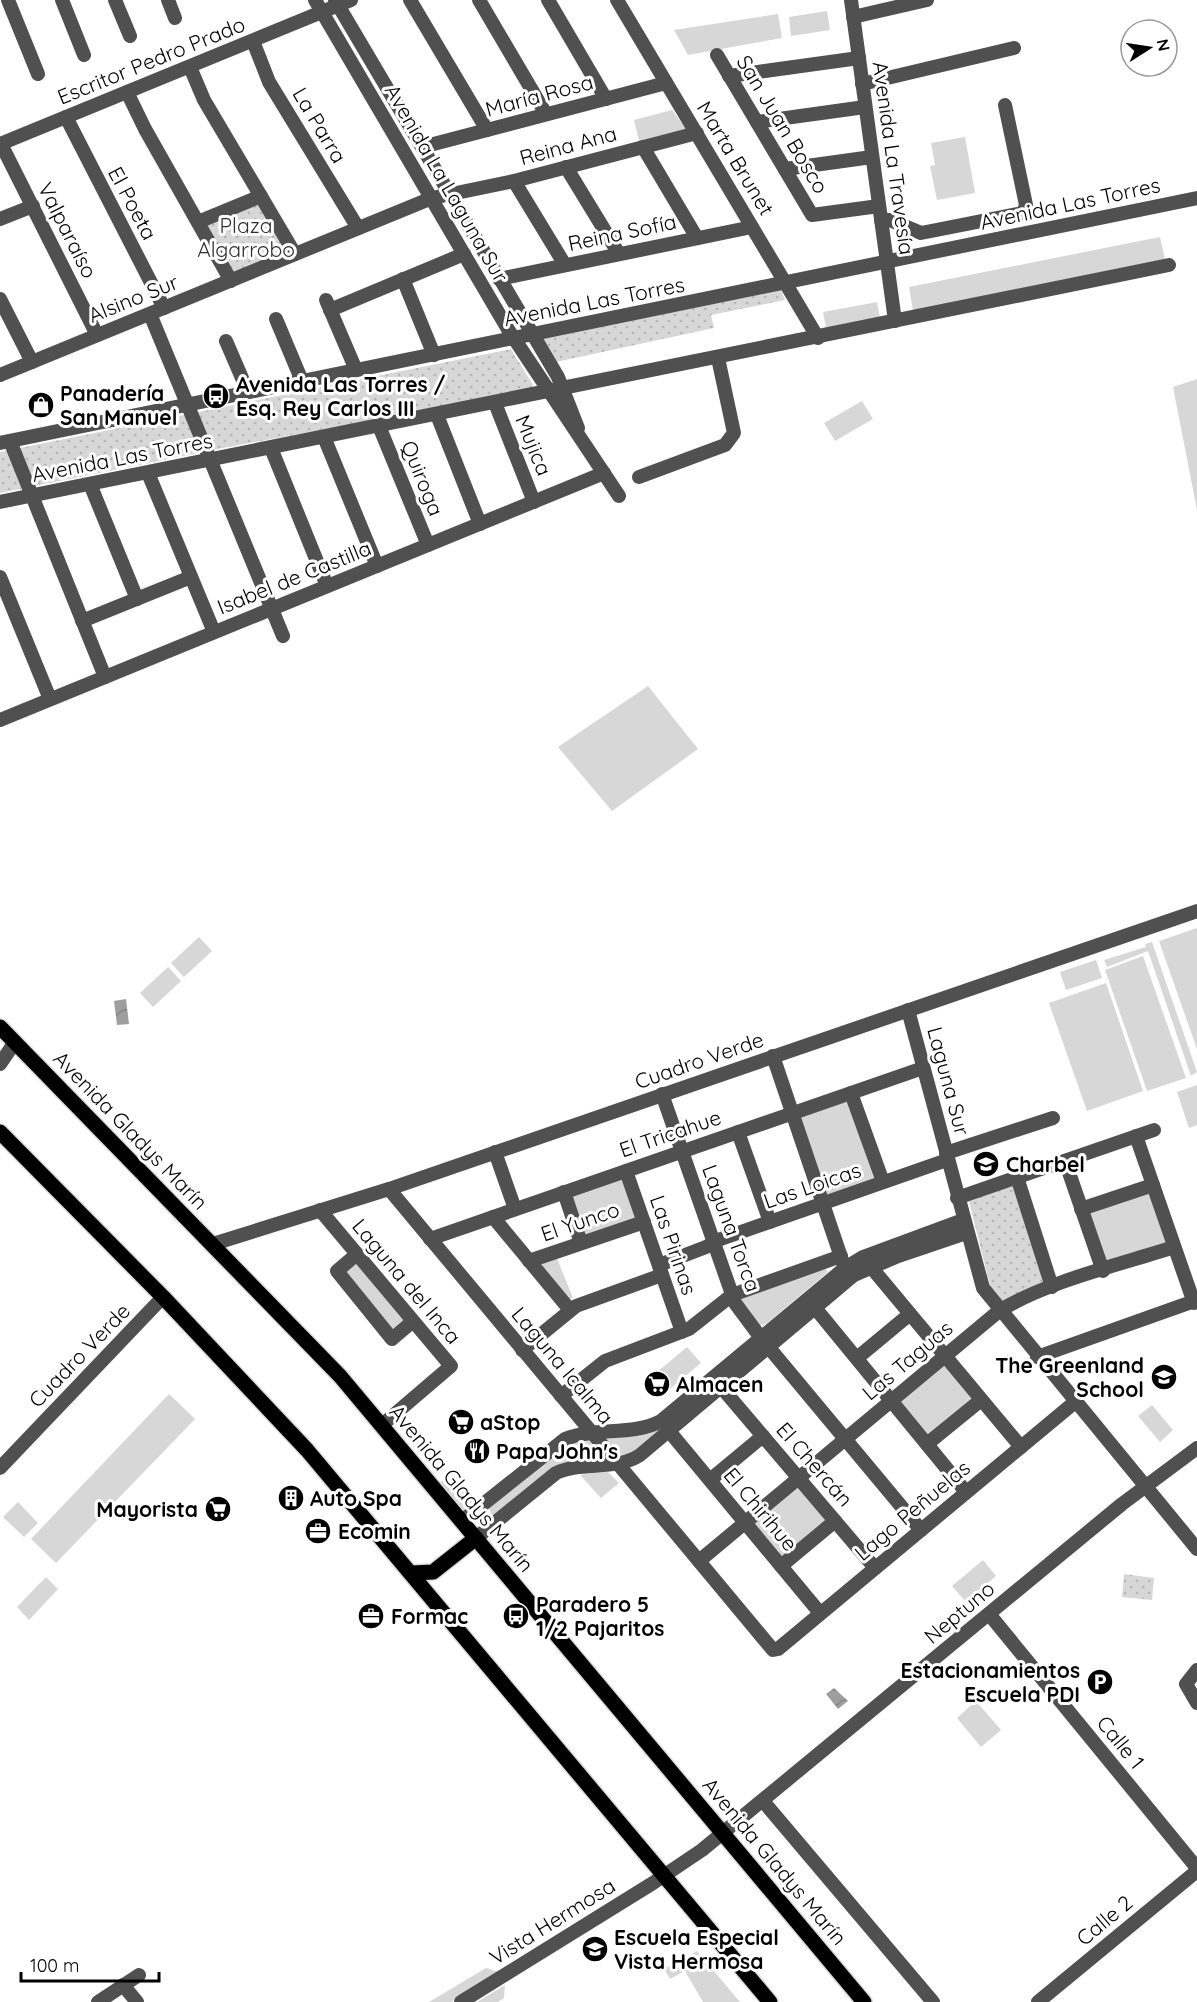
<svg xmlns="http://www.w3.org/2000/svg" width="1197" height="2002" font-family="Quicksand,sans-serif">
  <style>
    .green { fill: #d7d7d7 }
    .park { fill: url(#park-dots) }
    .water { fill: url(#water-waves) }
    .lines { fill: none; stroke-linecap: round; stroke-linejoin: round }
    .major-casing { stroke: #dbdbdb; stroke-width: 18 }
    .minor { stroke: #505050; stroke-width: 14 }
    .major { stroke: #000; stroke-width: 15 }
    .labels { text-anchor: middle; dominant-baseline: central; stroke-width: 6; stroke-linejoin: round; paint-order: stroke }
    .street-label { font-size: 21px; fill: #000; stroke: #fff }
    .park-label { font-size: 21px; fill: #2e2e2e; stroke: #fff }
    .poi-label { font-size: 21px; font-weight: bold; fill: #000; stroke: #fff; text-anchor: start }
  </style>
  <defs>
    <pattern id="park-dots" width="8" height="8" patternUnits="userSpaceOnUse" patternTransform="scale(1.5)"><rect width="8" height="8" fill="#d7d7d7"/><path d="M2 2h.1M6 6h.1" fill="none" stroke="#b7b7b7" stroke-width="1.8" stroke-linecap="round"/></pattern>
    <pattern id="water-waves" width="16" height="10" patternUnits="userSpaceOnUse" patternTransform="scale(1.5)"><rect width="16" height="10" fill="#9e9e9e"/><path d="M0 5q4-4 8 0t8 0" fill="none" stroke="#868686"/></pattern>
  </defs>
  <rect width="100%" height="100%" fill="#fff"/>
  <!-- green -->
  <g class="green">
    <polygon points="827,11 830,30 791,36 789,17"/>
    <polygon points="778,14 782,38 688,55 674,30"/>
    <polygon points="672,110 686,129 639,141 634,120"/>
    <polygon points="965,137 975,193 937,200 930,166 935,165 931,143"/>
    <polygon points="1160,237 1165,259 913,311 909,287"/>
    <polygon points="877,302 880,318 826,328 823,312"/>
    <polygon points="1197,379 1197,510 1173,387"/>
    <polygon points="862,401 873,419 835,441 824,423"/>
    <polygon points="648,686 698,749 612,811 558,747"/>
    <polygon points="1197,928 1197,1049 1159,941"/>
    <polygon points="199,937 212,951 184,977 171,963"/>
    <polygon points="1152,942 1197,1072 1191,1076 1148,951 1107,967 1104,960 1146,947 1145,944"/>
    <polygon points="1143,956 1186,1078 1147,1091 1105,970"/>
    <polygon points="1096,960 1102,978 1066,990 1060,972"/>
    <polygon points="168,967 181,981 153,1007 140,993"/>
    <polygon points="1106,983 1143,1091 1087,1111 1049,1003"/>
    <polygon points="1197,1085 1197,1125 1189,1128 1177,1092"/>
    <polygon points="847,1099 874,1179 825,1196 797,1116"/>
    <polygon points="624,1178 638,1219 583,1238 570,1197"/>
    <polygon points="1149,1192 1166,1243 1103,1264 1086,1213"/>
    <polygon points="556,1256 573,1298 568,1300 541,1267 543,1261"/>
    <polygon points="355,1261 406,1321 393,1332 342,1272"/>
    <polygon points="825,1268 828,1272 766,1324 760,1325 740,1298"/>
    <polygon points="687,1347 701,1363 670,1389 656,1373"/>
    <polygon points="947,1362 977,1397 928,1439 898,1403"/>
    <polygon points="169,1394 195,1419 56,1563 31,1539"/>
    <polygon points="1152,1405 1173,1430 1160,1442 1138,1416"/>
    <path d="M658 1427 662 1430C648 1440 634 1455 616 1456L601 1437Z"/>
    <polygon points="588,1439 602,1456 597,1460 561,1464 497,1516 491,1515 488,1505 568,1441"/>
    <polygon points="607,1471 619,1483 601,1498 580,1475"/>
    <path d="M444 1480C458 1486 466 1489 473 1503L462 1513 437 1484Z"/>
    <polygon points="798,1487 828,1519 782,1561 753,1524"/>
    <polygon points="18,1502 38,1523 24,1537 3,1517"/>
    <polygon points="983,1560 996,1576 966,1602 952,1586"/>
    <polygon points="46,1577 58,1589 29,1620 17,1607"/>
    <polygon points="976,1701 1001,1730 981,1747 957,1718"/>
    <polygon points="697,1951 740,2002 703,2002 685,1971 670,1979 664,1969"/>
    <polygon points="486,1968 499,1972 451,2002 429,2002"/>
    <polygon points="505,1985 504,1998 498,2002 477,2002"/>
  </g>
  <!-- park -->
  <g class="park">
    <polygon points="258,201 287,251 231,275 203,223"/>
    <polygon points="781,290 785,300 711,315 714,328 556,362 543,339"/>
    <polygon points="511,349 533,385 530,391 223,448 0,493 0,452"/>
    <polygon points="1013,1183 1044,1283 1001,1302 991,1289 968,1198"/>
    <polygon points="1124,1574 1154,1578 1152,1600 1122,1597"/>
  </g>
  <!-- water -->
  <g class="water">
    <polygon points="126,999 129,1024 117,1025 114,1001"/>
    <polygon points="834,1688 848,1701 838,1709 826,1694"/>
  </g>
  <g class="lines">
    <defs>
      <g id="major">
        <polyline points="0,1027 340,1376 864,2002"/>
        <polyline points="0,1132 163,1297 307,1450 770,2002"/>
        <polyline points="412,1573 433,1572 476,1538"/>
      </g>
    </defs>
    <!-- major casing -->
    <use href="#major" class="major-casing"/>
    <!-- minor -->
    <g class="minor">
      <polyline points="8,0 38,74"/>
      <polyline points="62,0 84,55"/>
      <polyline points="115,0 130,36"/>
      <polyline points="168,0 175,18"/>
      <polyline points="315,0 509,331 619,496"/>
      <polyline points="335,0 558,377 578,428"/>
      <polyline points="410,0 487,130"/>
      <polyline points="479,0 546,114"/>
      <polyline points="548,0 606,99"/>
      <polyline points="617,0 818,338"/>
      <polyline points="851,0 895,321"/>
      <polyline points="853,17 927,0"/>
      <polyline points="253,41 269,82 358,228"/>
      <polyline points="717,55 812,215 879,206"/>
      <polyline points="190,67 204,100 295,254"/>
      <polyline points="729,76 859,58"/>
      <polyline points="862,84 1014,48"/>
      <polyline points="127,92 145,129 231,281"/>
      <polyline points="66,117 164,308"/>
      <polyline points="757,122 865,107"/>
      <polyline points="0,144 351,0"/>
      <polyline points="1,144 97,335"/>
      <polyline points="422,147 666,83"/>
      <polyline points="643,147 697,238"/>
      <polyline points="566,167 619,254"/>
      <polyline points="785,169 872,157"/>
      <polyline points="514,181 565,265"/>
      <polyline points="0,219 33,206"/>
      <polyline points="881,220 890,220 921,233 1023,213 1026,205 1005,105"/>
      <polyline points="198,222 261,196"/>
      <polyline points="403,279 434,355"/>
      <polyline points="499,279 752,227"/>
      <polyline points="0,299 32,362"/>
      <polyline points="326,300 356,370"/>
      <polyline points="330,310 464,254"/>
      <polyline points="150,314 283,636"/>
      <polyline points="276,319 302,381"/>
      <polyline points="226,341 248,392"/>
      <polyline points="0,375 432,198 514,181 697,133"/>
      <polyline points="495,403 534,502"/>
      <polyline points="437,415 480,524"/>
      <polyline points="379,426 428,545"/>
      <polyline points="324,437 377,566"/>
      <polyline points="10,441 105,677"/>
      <polyline points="0,443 1197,198"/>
      <polyline points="271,448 327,586"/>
      <polyline points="148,473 214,632"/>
      <polyline points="639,477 725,445 734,433 718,358"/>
      <polyline points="90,484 137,599"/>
      <polyline points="0,502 1169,265"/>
      <polyline points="0,577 50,699"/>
      <polyline points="82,621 191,577"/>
      <polyline points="0,720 604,473"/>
      <polyline points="908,1010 983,1288 1197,1549"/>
      <polyline points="773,1056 843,1263"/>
      <polyline points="0,1064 15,1042"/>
      <polyline points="851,1093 883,1182"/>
      <polyline points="662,1094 735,1303 761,1338 921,1530"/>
      <polyline points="738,1132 770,1222"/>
      <polyline points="1136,1136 1194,1303"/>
      <polyline points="495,1152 515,1209"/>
      <polyline points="946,1153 1053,1118"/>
      <polyline points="1065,1161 1103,1271"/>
      <polyline points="626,1171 682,1332"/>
      <polyline points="1017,1177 1052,1287"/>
      <polyline points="389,1189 773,1650 778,1649 1075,1402"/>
      <polyline points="564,1192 581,1243"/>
      <polyline points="957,1198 1154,1130"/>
      <polyline points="1081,1209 1153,1185"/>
      <polyline points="320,1210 451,1366 382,1425"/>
      <polyline points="493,1217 570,1310"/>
      <polyline points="430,1239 923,1068"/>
      <polyline points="213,1244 389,1189 1197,911"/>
      <polyline points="357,1254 337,1271 392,1339 412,1322"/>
      <polyline points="529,1261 644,1222"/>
      <polyline points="866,1261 1021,1447"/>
      <polyline points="659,1265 706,1247 718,1240 947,1160"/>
      <polyline points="816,1309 966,1492"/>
      <polyline points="522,1350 576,1306 662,1275"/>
      <polyline points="1037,1357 1197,1300"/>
      <polyline points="857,1358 910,1314"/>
      <polyline points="722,1388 875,1568"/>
      <polyline points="561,1396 605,1361 689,1329 732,1295 841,1256"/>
      <polyline points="669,1431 820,1613"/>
      <polyline points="927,1444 981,1400"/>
      <polyline points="0,1468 163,1297"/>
      <polyline points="710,1480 763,1436"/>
      <path d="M462 1521 565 1439C595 1427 633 1436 661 1421L845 1268 863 1257 963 1220"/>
      <path d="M476 1538 556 1473C582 1461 616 1471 640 1455L854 1275 898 1256 966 1233"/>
      <path d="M699 1561 999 1311C1048 1281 1119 1265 1174 1247"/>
      <polyline points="781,1566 835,1521"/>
      <polyline points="989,1614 1197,1868"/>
      <polyline points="1197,1670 1186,1684 1197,1703"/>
      <polyline points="763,1801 933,2002"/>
      <polyline points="123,1985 137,2002"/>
      <polyline points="98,2002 139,1975"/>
      <polyline points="461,2002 653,1883 702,1850 1122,1504 1197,1448"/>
      <polyline points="1038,2002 1197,1871"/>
    </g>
    <!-- major -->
    <use href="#major" class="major"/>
  </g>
  <!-- icons -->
  <defs>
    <symbol id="bus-disc" viewBox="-11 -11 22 22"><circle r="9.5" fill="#000" stroke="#fff"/><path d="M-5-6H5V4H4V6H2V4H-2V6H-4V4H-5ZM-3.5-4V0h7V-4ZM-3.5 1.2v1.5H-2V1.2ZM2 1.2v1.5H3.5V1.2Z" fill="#fff"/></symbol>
    <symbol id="shop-disc" viewBox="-11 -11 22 22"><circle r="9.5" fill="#000" stroke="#fff"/><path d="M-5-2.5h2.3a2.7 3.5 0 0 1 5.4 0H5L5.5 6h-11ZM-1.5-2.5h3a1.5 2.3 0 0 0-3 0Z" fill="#fff"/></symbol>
    <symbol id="school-disc" viewBox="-11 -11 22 22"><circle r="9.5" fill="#000" stroke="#fff"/><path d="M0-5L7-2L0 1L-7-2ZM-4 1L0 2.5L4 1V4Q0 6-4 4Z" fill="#fff"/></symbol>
    <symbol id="supermarket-disc" viewBox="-11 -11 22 22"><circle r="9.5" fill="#000" stroke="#fff"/><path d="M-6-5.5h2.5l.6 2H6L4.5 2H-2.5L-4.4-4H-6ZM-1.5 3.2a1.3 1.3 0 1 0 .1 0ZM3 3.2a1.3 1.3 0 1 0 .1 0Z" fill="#fff"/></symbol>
    <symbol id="restaurant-disc" viewBox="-11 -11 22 22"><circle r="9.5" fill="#000" stroke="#fff"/><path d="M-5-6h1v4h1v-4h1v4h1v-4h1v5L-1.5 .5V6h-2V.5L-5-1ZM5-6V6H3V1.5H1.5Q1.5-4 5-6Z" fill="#fff"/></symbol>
    <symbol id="building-disc" viewBox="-11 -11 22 22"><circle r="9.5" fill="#000" stroke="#fff"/><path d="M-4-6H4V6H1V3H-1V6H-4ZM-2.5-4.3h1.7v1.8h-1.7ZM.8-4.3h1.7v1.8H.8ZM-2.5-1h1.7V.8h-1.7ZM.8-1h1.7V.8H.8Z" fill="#fff"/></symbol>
    <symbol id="office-disc" viewBox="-11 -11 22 22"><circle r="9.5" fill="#000" stroke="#fff"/><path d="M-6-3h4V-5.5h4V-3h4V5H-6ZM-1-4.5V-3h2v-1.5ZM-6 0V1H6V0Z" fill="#fff"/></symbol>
    <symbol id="parking-disc" viewBox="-11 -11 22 22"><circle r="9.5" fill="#000" stroke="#fff"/><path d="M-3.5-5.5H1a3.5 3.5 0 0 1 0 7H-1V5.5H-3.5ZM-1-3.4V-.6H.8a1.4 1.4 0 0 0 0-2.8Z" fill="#fff"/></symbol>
  </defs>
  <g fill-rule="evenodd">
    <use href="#bus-disc" x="201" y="381" width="30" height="30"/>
    <use href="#shop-disc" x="26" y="390" width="30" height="30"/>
    <use href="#school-disc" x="971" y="1149" width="30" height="30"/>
    <use href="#school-disc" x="1149" y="1362" width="30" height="30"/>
    <use href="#supermarket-disc" x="642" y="1369" width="30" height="30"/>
    <use href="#supermarket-disc" x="446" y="1407" width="30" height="30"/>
    <use href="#restaurant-disc" x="462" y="1436" width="30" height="30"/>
    <use href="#building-disc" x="276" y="1483" width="30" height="30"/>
    <use href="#supermarket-disc" x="203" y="1494" width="30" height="30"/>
    <use href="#office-disc" x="303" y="1516" width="30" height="30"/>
    <use href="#office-disc" x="356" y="1601" width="30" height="30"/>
    <use href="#bus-disc" x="501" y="1601" width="30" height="30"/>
    <use href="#parking-disc" x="1085" y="1667" width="30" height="30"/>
    <use href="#school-disc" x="580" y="1934" width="30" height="30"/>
  </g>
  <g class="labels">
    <!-- street labels -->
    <g class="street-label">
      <text transform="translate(151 60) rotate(-22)">Escritor Pedro Prado</text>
      <text transform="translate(539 95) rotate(-15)">María Rosa</text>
      <text transform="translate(783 124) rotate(59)">San Juan Bosco</text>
      <text transform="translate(320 125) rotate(59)">La Parra</text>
      <text transform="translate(568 145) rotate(-15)">Reina Ana</text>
      <text transform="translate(736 158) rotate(59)">Marta Brunet</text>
      <text transform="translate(894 158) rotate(82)">Avenida La Travesía</text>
      <text transform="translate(447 183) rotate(60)">Avenida La Laguna Sur</text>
      <text transform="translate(133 203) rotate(62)">El Poeta</text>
      <text transform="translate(1070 203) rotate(-12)">Avenida Las Torres</text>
      <text transform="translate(68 230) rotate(63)">Valparaíso</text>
      <text transform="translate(622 232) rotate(-12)">Reina Sofía</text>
      <text transform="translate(133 298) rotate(-22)">Alsino Sur</text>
      <text transform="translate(594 301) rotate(-11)">Avenida Las Torres</text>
      <text transform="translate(534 445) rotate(68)">Mujica</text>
      <text transform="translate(122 457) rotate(-11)">Avenida Las Torres</text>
      <text transform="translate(423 478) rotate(68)">Quiroga</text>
      <text transform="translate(294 577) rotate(-22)">Isabel de Castilla</text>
      <text transform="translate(699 1060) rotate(-19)">Cuadro Verde</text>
      <text transform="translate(949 1081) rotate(75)">Laguna Sur</text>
      <text transform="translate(131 1130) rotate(46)">Avenida Gladys Marín</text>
      <text transform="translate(670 1133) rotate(-19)">El Tricahue</text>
      <text transform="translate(812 1185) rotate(-19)">Las Loicas</text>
      <text transform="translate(580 1221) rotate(-19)">El Yunco</text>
      <text transform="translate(732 1228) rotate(70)">Laguna Torca</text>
      <text transform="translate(674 1245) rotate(71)">Las Pirinas</text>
      <text transform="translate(407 1281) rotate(50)">Laguna del Inca</text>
      <text transform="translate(79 1355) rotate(-46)">Cuadro Verde</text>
      <text transform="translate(907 1360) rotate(-40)">Las Taguas</text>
      <text transform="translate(563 1365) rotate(50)">Laguna Icalma</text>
      <text transform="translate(815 1464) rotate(49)">El Chercán</text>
      <text transform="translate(462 1488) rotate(50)">Avenida Gladys Marín</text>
      <text transform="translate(761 1509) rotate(50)">El Chirihue</text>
      <text transform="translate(912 1510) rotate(-40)">Lago Peñuelas</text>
      <text transform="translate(959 1612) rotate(-40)">Neptuno</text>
      <text transform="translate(1121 1742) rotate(51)">Calle 1</text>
      <text transform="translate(775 1861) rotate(50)">Avenida Gladys Marín</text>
      <text transform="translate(1104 1920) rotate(-40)">Calle 2</text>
      <text transform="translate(552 1921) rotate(-32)">Vista Hermosa</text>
    </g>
    <!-- park labels -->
    <g class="park-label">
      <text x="246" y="225">Plaza<tspan x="246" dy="24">Algarrobo</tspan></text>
    </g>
    <!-- poi labels -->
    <g class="poi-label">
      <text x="236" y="384">Avenida Las Torres /<tspan x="236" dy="24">Esq. Rey Carlos III</tspan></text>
      <text x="60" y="393">Panadería<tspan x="60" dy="24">San Manuel</tspan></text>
      <text x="1006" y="1164">Charbel</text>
      <text x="1144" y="1365" text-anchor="end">The Greenland<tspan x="1144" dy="24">School</tspan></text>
      <text x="676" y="1384">Almacen</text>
      <text x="480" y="1422">aStop</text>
      <text x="496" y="1451">Papa John's</text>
      <text x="310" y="1498">Auto Spa</text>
      <text x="198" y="1509" text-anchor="end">Mayorista</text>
      <text x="338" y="1531">Ecomin</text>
      <text x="536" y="1604">Paradero 5<tspan x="536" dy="24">1/2 Pajaritos</tspan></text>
      <text x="391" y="1616">Formac</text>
      <text x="1080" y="1670" text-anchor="end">Estacionamientos<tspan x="1080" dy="24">Escuela PDI</tspan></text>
      <text x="614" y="1937">Escuela Especial<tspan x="614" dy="24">Vista Hermosa</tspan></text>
    </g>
  </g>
  <!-- north arrow -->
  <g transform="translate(1149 48) rotate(78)"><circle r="28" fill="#ffffff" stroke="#999999" stroke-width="1.5"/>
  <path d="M0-4.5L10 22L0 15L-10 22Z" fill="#000000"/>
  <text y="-9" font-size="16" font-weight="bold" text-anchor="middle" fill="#000000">N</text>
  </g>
  <!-- scale -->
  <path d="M21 1972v9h138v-9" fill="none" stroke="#000000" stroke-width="3"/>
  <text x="30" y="1972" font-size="18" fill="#000000" stroke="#ffffff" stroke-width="4.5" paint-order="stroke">100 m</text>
</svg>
